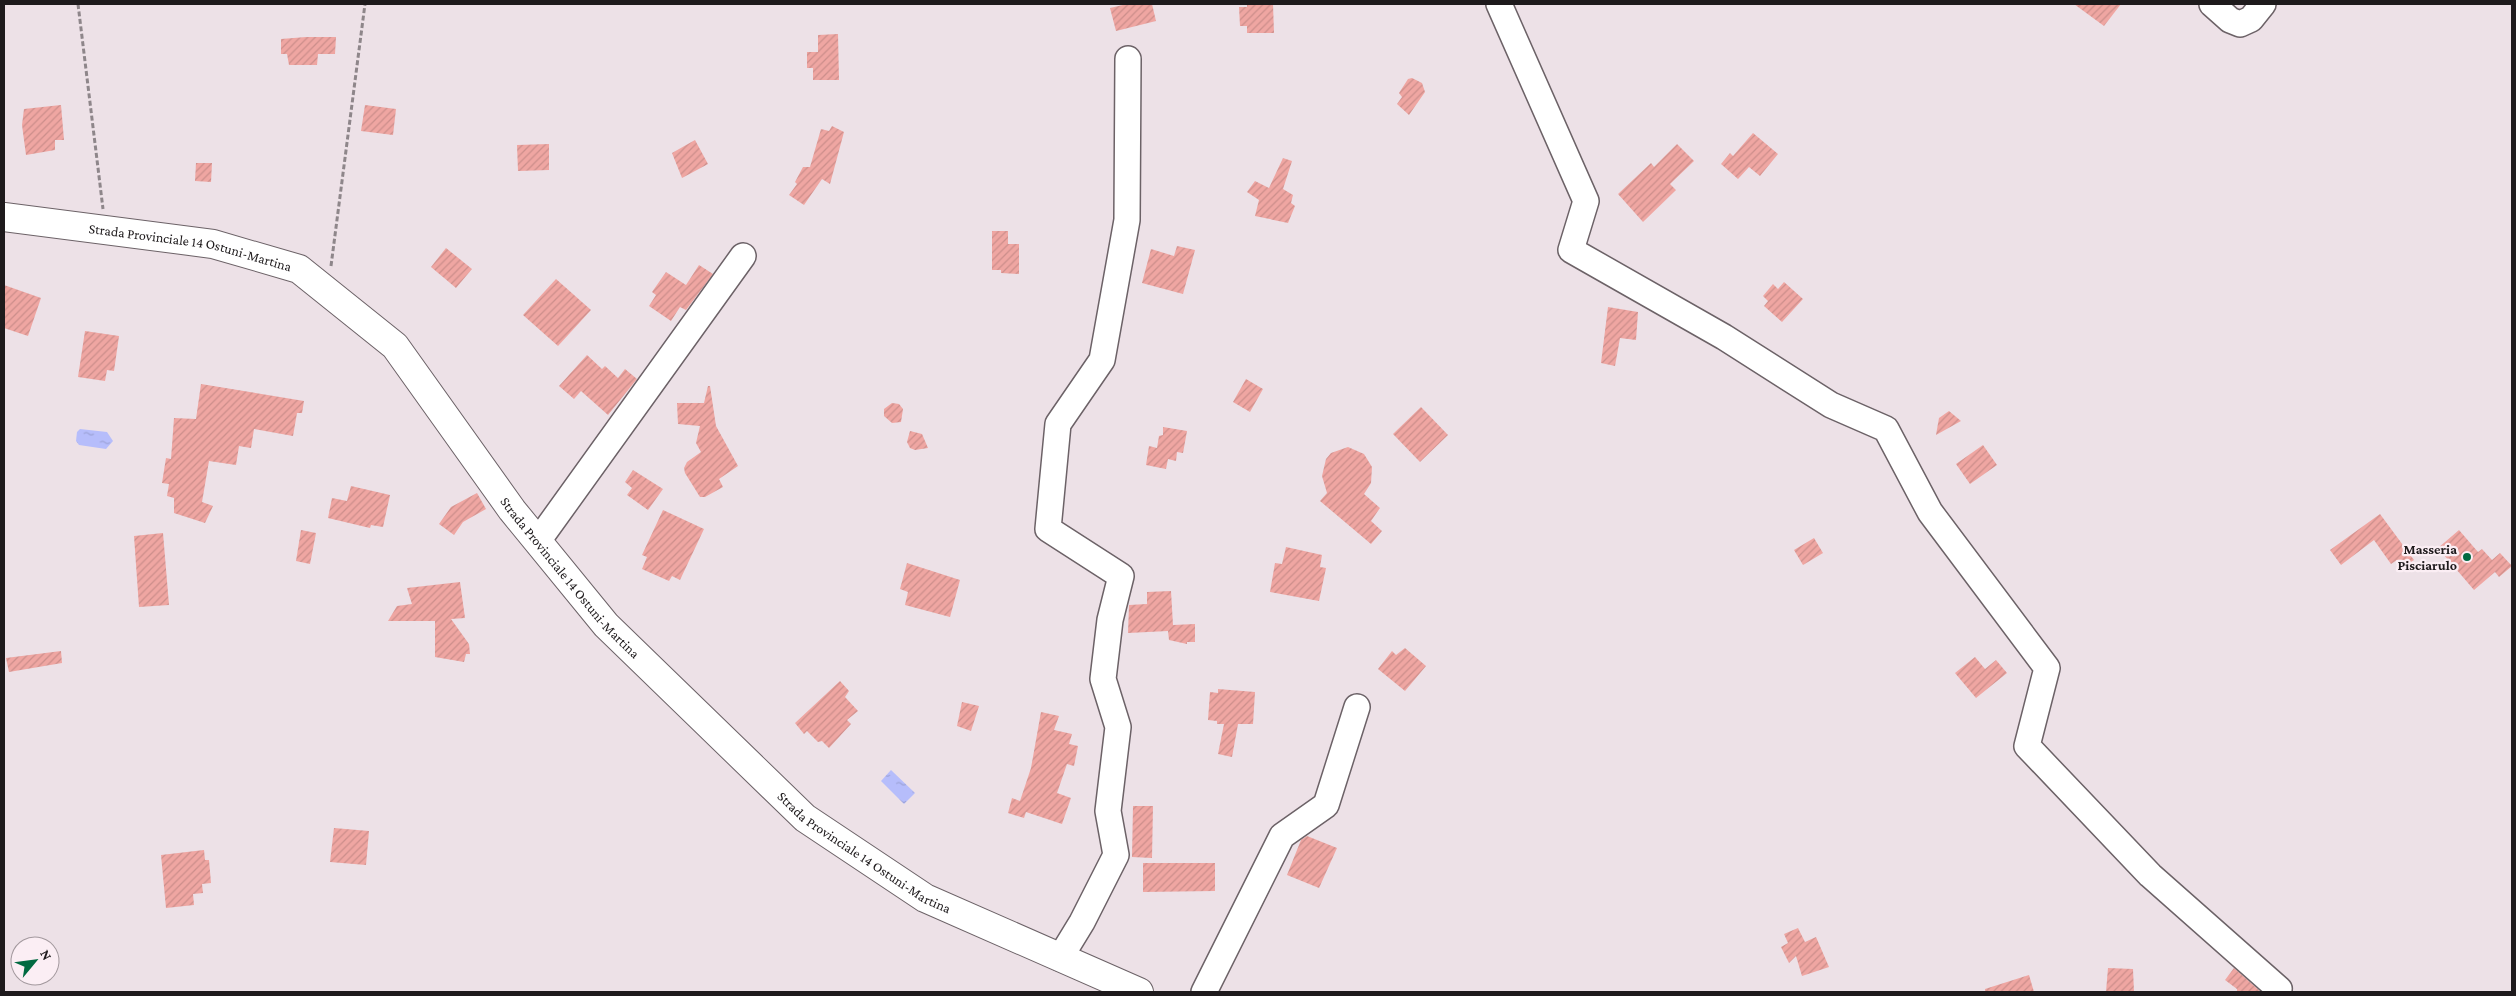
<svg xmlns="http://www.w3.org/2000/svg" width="2516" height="996" font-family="'Crimson Pro',serif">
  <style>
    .water { fill: url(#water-ripples) }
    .building { fill: url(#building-hatch) }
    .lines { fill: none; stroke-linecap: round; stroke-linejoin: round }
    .minor-casing { stroke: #6c6267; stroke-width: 28 }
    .major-casing { stroke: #6c6267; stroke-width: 30 }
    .path { stroke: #8e868a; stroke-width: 3; stroke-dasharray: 5 2.5; stroke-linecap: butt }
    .minor { stroke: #fff; stroke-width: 25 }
    .major { stroke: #fff; stroke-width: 28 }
    .poi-dot { fill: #006a41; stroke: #fbeef4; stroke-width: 2 }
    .labels { text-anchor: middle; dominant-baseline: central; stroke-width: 4.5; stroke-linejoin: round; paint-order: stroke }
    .street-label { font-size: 14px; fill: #1e1a1c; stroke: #fbeef4 }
    .poi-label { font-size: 14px; font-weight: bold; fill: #1e1a1c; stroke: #fbeef4; text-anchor: end }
  </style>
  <defs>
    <pattern id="water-ripples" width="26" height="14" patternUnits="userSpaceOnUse" patternTransform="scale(1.25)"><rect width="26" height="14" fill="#b6bdfb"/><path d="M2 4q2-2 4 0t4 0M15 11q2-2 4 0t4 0" fill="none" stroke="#9ca2d7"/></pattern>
    <pattern id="building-hatch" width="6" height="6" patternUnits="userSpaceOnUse" patternTransform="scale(1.25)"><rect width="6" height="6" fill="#efa6a2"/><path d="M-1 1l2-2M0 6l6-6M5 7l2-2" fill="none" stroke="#cc8e8b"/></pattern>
  </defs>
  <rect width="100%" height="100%" fill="#ede1e7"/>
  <!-- water -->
  <g class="water">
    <polygon points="80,429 107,432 113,441 106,449 79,445 76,441 77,432"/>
    <polygon points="891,770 915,793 904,804 881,781"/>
  </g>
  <!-- building -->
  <g class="building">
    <polygon points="1127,4 1152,4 1156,21 1116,31 1110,8"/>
    <polygon points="1247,4 1273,4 1274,33 1247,33 1247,26 1240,26 1239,7 1247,7"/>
    <polygon points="2074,4 2121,4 2104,26"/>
    <polygon points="838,34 839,80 813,80 813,68 807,68 807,52 818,52 818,35"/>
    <polygon points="306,37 336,37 335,54 318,54 317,65 289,65 287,54 281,54 281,39"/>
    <polygon points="1412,78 1422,83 1425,92 1409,115 1397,104 1402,97 1399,93 1408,79"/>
    <polygon points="61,105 64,140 55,140 55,150 26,155 22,125 24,109"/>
    <polygon points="365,105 396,109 393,135 361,131"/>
    <polygon points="832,126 844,132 830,184 822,179 804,205 789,195 797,184 795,182 803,167 810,167 821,129 829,131"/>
    <polygon points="1753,133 1778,154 1760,176 1749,167 1738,179 1721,164 1730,153 1733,156"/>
    <polygon points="695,140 708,164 682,178 672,153"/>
    <polygon points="549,144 549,170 518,171 517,145"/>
    <polygon points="1677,144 1694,161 1670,184 1676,190 1643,222 1618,194 1651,163 1654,167"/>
    <polygon points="1283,158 1292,161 1283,189 1293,195 1291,203 1295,206 1288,223 1255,216 1259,200 1247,192 1255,181 1269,188"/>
    <polygon points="196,163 212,163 211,182 195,181"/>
    <polygon points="992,231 1008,231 1008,244 1019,244 1019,274 1001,273 1001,270 992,270"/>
    <polygon points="1177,246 1195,250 1183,294 1142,283 1151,249 1174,256"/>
    <polygon points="446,248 472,269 456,288 431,267"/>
    <polygon points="699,265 713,274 686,310 680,307 671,321 649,306 656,295 652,292 666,272 686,285"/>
    <polygon points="556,279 591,310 558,346 523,315"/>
    <polygon points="1784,282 1803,299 1782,322 1764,306 1768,301 1763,296 1773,284 1778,289"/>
    <polygon points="4,285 41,298 28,336 4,328"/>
    <polygon points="1608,307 1638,312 1636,340 1620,338 1615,366 1601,363"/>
    <polygon points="85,331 119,336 114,371 107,370 105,381 78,377"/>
    <polygon points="587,355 602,369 605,366 618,378 625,369 637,379 608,415 581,391 574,399 559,386"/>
    <polygon points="1246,379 1263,389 1250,412 1233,402"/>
    <polygon points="201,384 304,401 302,413 297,413 293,436 254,429 251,448 239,446 236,465 209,461 202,502 213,506 205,523 174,513 174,498 167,496 169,484 162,483 166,458 171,459 174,418 196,419"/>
    <polygon points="708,386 710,386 716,426 738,466 719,479 723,487 705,497 700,497 685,473 684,468 687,462 701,452 696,443 700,426 678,424 677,403 704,403"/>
    <polygon points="892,403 899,404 903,409 901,422 892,423 884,416 884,409"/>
    <polygon points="1421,407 1448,435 1420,462 1393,434"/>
    <polygon points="1949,411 1961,421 1936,435 1939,418"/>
    <polygon points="1163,427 1187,431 1183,453 1177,452 1176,461 1168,459 1166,469 1146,465 1149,446 1157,448 1159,436 1163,435"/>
    <polygon points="910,431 922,434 928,448 915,450 910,448 907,442"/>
    <polygon points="1983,445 1997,465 1970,484 1956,464"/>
    <polygon points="1348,447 1364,454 1372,467 1371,483 1364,494 1380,508 1371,521 1382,531 1371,544 1320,501 1327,493 1322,476 1326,459 1331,453"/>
    <polygon points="633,470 663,489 648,510 627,495 632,488 625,482"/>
    <polygon points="351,486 390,495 383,527 371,525 370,528 328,518 332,498 347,501"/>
    <polygon points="477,493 486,509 463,522 454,535 439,524 451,507"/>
    <polygon points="663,510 704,529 680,580 672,576 669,581 642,569 647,557 642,555"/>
    <polygon points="2380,514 2414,560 2402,568 2397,560 2391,564 2374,540 2341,565 2330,550"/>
    <polygon points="301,530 316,533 310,564 296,561"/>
    <polygon points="2459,530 2478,552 2482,549 2492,560 2500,553 2512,566 2499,577 2495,572 2474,590 2438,548"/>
    <polygon points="163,533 169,605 139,607 134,536"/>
    <polygon points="1814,538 1823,553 1803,565 1794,550"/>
    <polygon points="1286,547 1322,555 1320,567 1326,568 1319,601 1270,592 1275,563 1282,564"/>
    <polygon points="907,563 960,580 950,617 905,605 908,592 900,589"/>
    <polygon points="460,582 465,618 451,619 469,644 470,654 466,654 464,662 435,657 435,621 388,621 397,606 412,604 407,588"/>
    <polygon points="1171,591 1173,625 1195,624 1195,642 1187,642 1187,644 1169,640 1168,631 1128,633 1129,605 1147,604 1147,592"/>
    <polygon points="1405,648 1426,666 1405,691 1378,669 1392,651 1396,655"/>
    <polygon points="61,651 62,663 9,672 6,658"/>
    <polygon points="1975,657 1985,669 1996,660 2007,673 1976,698 1955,673"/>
    <polygon points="840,681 849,691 845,697 858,711 847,720 851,724 829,748 822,741 818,742 807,731 804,734 795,723"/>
    <polygon points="1218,689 1255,692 1253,724 1238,724 1232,757 1218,754 1224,724 1217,724 1217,721 1208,720 1210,692 1218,693"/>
    <polygon points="962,702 979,706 971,731 957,726"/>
    <polygon points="1041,712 1059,716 1054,730 1072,734 1069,744 1078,746 1074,766 1067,764 1057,793 1071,798 1062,824 1026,812 1024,818 1008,813 1012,798 1020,801 1031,768"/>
    <polygon points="1133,806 1153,806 1152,858 1132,857"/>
    <polygon points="334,828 369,831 366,865 330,862"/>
    <polygon points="1307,836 1337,848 1319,888 1287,875 1301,840"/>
    <polygon points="204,850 205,860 209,860 211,883 202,884 203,893 193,894 194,905 166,908 161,855"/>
    <polygon points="1143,863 1215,863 1215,891 1143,892"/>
    <polygon points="1798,928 1805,942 1816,937 1829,967 1802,976 1796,956 1789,963 1781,947 1788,943 1784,934"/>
    <polygon points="2108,968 2133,969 2134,992 2106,992"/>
    <polygon points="2234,968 2261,992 2237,992 2237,989 2225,980"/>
    <polygon points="2029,975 2034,992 1985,992 1985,989"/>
  </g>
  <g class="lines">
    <defs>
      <g id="minor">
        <polyline points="1499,4 1586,201 1571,250 1724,337 1831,405 1886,429 1930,512 2047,668 2027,746 2150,875 2279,989 2278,992"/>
        <polyline points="2212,4 2230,20 2240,24 2251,19 2263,4"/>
        <polyline points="538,541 743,256"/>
        <polyline points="1060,958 1082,922 1116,855 1108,811 1118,727 1103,679 1110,620 1121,576 1048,529 1058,424 1102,360 1127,220 1128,59"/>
        <polyline points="1204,992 1282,836 1326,805 1357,707"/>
      </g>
      <g id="major">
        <path id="s1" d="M4 217 213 244 299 269 395 346 512 510 606 625 805 818 925 898 1139 992"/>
      </g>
    </defs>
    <!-- minor casing -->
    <use href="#minor" class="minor-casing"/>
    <!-- major casing -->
    <use href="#major" class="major-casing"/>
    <!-- path -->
    <g class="path">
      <polyline points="78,4 103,209"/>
      <polyline points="331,266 365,4"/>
    </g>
    <!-- minor -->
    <use href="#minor" class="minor"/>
    <!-- major -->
    <use href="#major" class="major"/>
  </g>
  <!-- markers -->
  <circle class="poi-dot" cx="2467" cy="557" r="5"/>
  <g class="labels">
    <!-- street labels -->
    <g class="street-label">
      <text stroke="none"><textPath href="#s1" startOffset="189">Strada Provinciale 14 Ostuni-Martina</textPath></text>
      <text stroke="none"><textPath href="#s1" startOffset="714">Strada Provinciale 14 Ostuni-Martina</textPath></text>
      <text stroke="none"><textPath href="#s1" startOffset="1119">Strada Provinciale 14 Ostuni-Martina</textPath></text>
    </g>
    <!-- poi labels -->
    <g class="poi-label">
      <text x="2457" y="549">Masseria<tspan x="2457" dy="16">Pisciarulo</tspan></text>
    </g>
  </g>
  <!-- border -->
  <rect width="2516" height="996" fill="none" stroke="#1e1a1c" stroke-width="10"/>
  <!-- north arrow -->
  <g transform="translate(35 961) rotate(61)"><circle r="24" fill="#fbeef4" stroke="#a3999e"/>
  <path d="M0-4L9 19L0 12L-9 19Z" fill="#006a41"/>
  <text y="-8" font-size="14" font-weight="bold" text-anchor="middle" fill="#1e1a1c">N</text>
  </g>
</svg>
